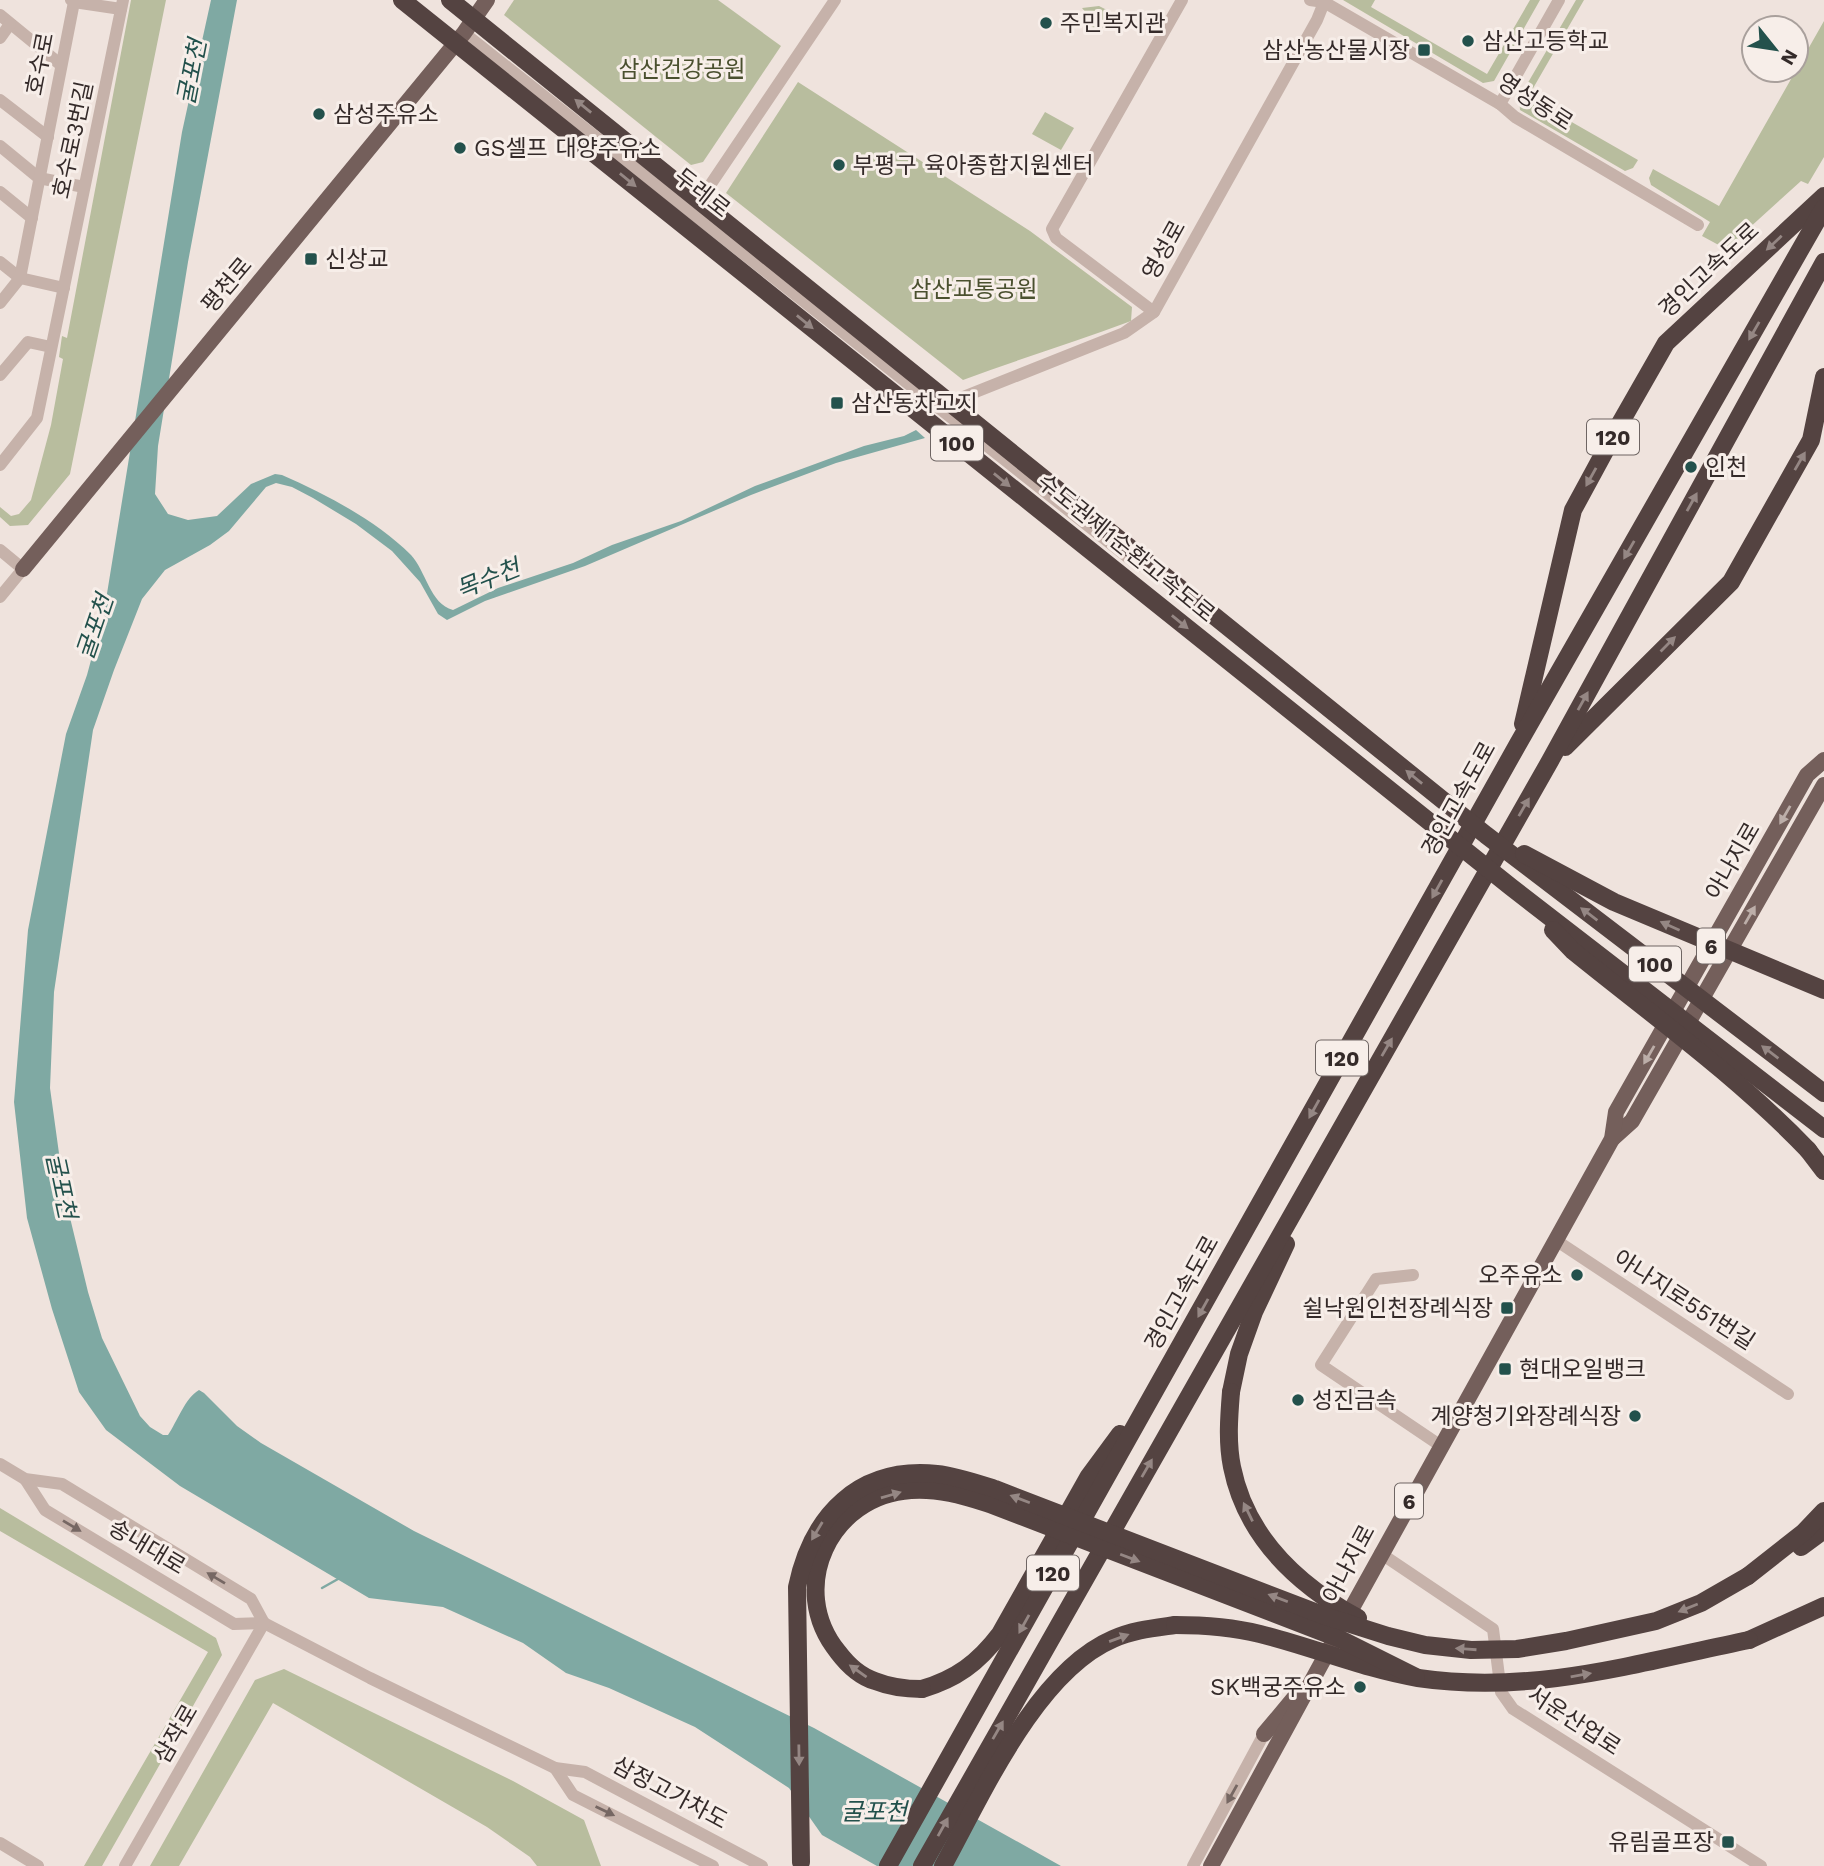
<svg xmlns="http://www.w3.org/2000/svg" width="1824" height="1866" font-family="'Work Sans','Noto Sans KR',sans-serif">
  <style>
    .green { fill: #b8bd9e }
    .water { fill: #7fa9a3 }
    .lines { fill: none; stroke-linecap: round; stroke-linejoin: round }
    .stream { stroke: #7fa9a3; stroke-width: 2.5 }
    .minor { stroke: #c6b2aa; stroke-width: 12 }
    .major { stroke: #745f5b; stroke-width: 16 }
    .highway { stroke: #544341; stroke-width: 18 }
    .highway-bridge { stroke: #544341; stroke-width: 18 }
    .oneway { fill: #958784 }
    .oneway2 { fill: #bcaea9 }
    .oneway3 { fill: #766763 }
    .poi-dot { fill: #23514c; stroke: #f7eee9; stroke-width: 2.5 }
    .labels { text-anchor: middle; dominant-baseline: central; stroke-width: 6; stroke-linejoin: round; paint-order: stroke }
    .shield { fill: #f7eee9; stroke: #6e6563; stroke-width: 2 }
    .shield-label { font-size: 21px; font-weight: bold; fill: #342a29 }
    .poi-label { font-size: 23px; fill: #342a29; stroke: #f7eee9; text-anchor: start }
    .street-label { font-size: 23px; fill: #342a29; stroke: #f7eee9 }
    .park-label { font-size: 23px; fill: #4a502f; stroke: #f7eee9 }
    .water-label { font-size: 24px; font-style: italic; fill: #23514c; stroke: #f7eee9 }
  </style>
  <rect width="100%" height="100%" fill="#efe3dd"/>
  <!-- green -->
  <g class="green">
    <polygon points="131,0 166,0 70,474 28,525 10,526 0,517 0,507 11,516 19,514 31,500 51,425 63,359 59,357 62,336 67,338"/>
    <polygon points="514,0 718,0 781,46 703,162 691,165 504,15"/>
    <polygon points="1343,0 1375,0 1371,7 1487,74 1530,0 1540,0 1494,81 1483,83"/>
    <polygon points="1576,0 1584,0 1528,97 1638,160 1633,168 1625,171 1520,110 1519,98"/>
    <polygon points="1099,6 1111,12 1099,35 1093,29 1091,19 1082,8"/>
    <polygon points="1824,21 1824,157 1808,184 1801,181 1726,249 1702,236 1710,222 1651,185 1649,178 1653,169 1719,206"/>
    <path d="M798 82 1030 231 1132 307 1131 321C1075 342 1019 359 963 380L726 193Z"/>
    <polygon points="1045,112 1074,128 1061,150 1032,134"/>
    <polygon points="0,1508 216,1638 222,1655 102,1866 84,1866 208,1652 0,1531"/>
    <polygon points="284,1669 513,1781 584,1820 601,1866 537,1866 530,1857 487,1827 273,1703 179,1866 150,1866 255,1680"/>
  </g>
  <!-- water -->
  <path class="water" d="M211 0H237L188 262 158 446 155 494 168 514 188 520 217 516 251 484 275 474 282 475C327 495 376 520 411 555 426 571 430 604 453 610L498 588 573 563 612 545 681 521 755 486 864 446 904 436 916 430 925 438 836 463 751 495 585 566 485 601 447 620 438 614 420 582 392 551 356 524 313 498 292 487 276 483 266 487 229 531 210 545 165 570 142 599 114 670 93 730 54 992 50 1088 65 1197 88 1292 102 1338 140 1416 150 1427 163 1435H168C177 1422 185 1398 199 1390L204 1393 237 1426 261 1443 414 1531 814 1728 1061 1866H877L822 1835 789 1788 695 1727 609 1688 566 1673 523 1643 443 1607 369 1598 180 1486 106 1430 79 1392 52 1309 27 1218 14 1102 28 930 66 734 87 675 104 612 182 132Z"/>
  <g class="lines">
    <!-- stream -->
    <polyline class="stream" points="322,1588 338,1579"/>
    <!-- minor -->
    <g class="minor">
      <polyline points="74,0 74,2 121,9"/>
      <polyline points="1310,0 1324,2 1500,104 1515,117 1698,225"/>
      <polyline points="0,15 61,65"/>
      <polyline points="464,33 1139,566"/>
      <polyline points="0,38 10,24"/>
      <polyline points="0,100 48,137"/>
      <polyline points="1500,104 1559,0"/>
      <polyline points="0,146 39,178 84,187"/>
      <polyline points="0,192 32,218"/>
      <polyline points="696,206 835,0"/>
      <polyline points="0,262 20,278 64,288"/>
      <polyline points="0,303 20,278 74,2 71,0"/>
      <polyline points="1154,312 1056,238 1052,229 1182,0"/>
      <polyline points="0,375 28,342 51,347"/>
      <polyline points="943,405 1124,333 1154,312 1317,20 1325,0"/>
      <polyline points="0,465 37,418 123,0"/>
      <polyline points="0,550 23,569 0,597"/>
      <polyline points="1557,1241 1788,1394"/>
      <polyline points="1413,1275 1376,1279 1321,1365 1441,1446"/>
      <polyline points="0,1464 25,1479 62,1484 251,1599 264,1623"/>
      <polyline points="25,1479 45,1510 234,1624 264,1623 370,1678 555,1768 585,1772 762,1866"/>
      <polyline points="1380,1553 1493,1629 1501,1692 1513,1709 1761,1866"/>
      <polyline points="555,1768 573,1795 713,1866"/>
      <polyline points="0,1843 38,1866"/>
      <polyline points="125,1866 264,1623"/>
      <polyline points="1193,1866 1264,1734"/>
    </g>
    <!-- major -->
    <g class="major">
      <polyline points="23,569 464,33 487,0"/>
      <polyline points="1612,1139 1632,1121 1824,785"/>
      <polyline points="1343,1624 1612,1139 1616,1112 1807,775 1824,760"/>
      <polyline points="1264,1734 1295,1697"/>
      <polyline points="1211,1866 1332,1644"/>
    </g>
    <!-- highway -->
    <g class="highway">
      <polyline points="1523,724 1573,510 1618,427 1666,343 1824,196"/>
      <polyline points="1565,747 1731,582 1811,440 1824,377"/>
      <polyline points="1808,1150 1824,1171"/>
      <polyline points="1231,1392 1239,1354 1254,1312 1286,1244"/>
      <polyline points="1801,1547 1824,1530"/>
      <polyline points="1748,1576 1804,1532 1824,1511"/>
      <polyline points="1749,1640 1824,1606"/>
      <path d="M922 1689C956 1679 978 1663 1000 1634L1089 1476 1120 1434"/>
      <polyline points="888,1866 1518,744 1824,208"/>
      <polyline points="922,1866 1550,761 1824,262"/>
      <path d="M943 1866C982 1795 1036 1672 1113 1639 1133 1630 1154 1628 1175 1625"/>
    </g>
    <!-- highway-bridge -->
    <g class="highway-bridge">
      <polyline points="402,0 1511,887 1824,1129"/>
      <polyline points="450,0 1486,835 1824,1093"/>
      <polyline points="1524,854 1614,902 1824,990"/>
      <path d="M1553 930 1573 951C1652 1015 1737 1076 1808 1150"/>
      <path d="M1231 1392C1229 1417 1227 1442 1232 1467 1246 1537 1298 1585 1358 1618"/>
      <path d="M1175 1625C1204 1625 1232 1627 1260 1634 1313 1647 1364 1669 1418 1678 1534 1695 1637 1663 1749 1640"/>
      <path d="M922 1689C906 1689 890 1687 875 1681 859 1676 847 1664 838 1652 786 1588 830 1495 911 1490 939 1488 964 1496 990 1504L1338 1638 1416 1677"/>
      <path d="M801 1862 797 1587C812 1515 859 1466 937 1474 956 1476 976 1483 995 1489L1325 1616 1388 1636 1425 1645 1471 1650 1517 1649 1566 1641 1656 1621 1701 1603 1748 1576"/>
    </g>
  </g>
  <!-- one-way arrows -->
  <defs><path id="oneway-solid" d="M-6-.8H1V-3.2L6.5 0L1 3.2V.8H-6Z" transform="scale(1.75)"/></defs>
  <g class="oneway">
    <use href="#oneway-solid" transform="translate(583 106) rotate(-141)"/>
    <use href="#oneway-solid" transform="translate(628 180) rotate(39)"/>
    <use href="#oneway-solid" transform="translate(1774 243) rotate(137)"/>
    <use href="#oneway-solid" transform="translate(805 322) rotate(39)"/>
    <use href="#oneway-solid" transform="translate(1754 331) rotate(120)"/>
    <use href="#oneway-solid" transform="translate(1800 461) rotate(-60)"/>
    <use href="#oneway-solid" transform="translate(1591 477) rotate(119)"/>
    <use href="#oneway-solid" transform="translate(1002 480) rotate(39)"/>
    <use href="#oneway-solid" transform="translate(1692 502) rotate(-61)"/>
    <use href="#oneway-solid" transform="translate(1629 550) rotate(120)"/>
    <use href="#oneway-solid" transform="translate(1180 622) rotate(39)"/>
    <use href="#oneway-solid" transform="translate(1668 644) rotate(-45)"/>
    <use href="#oneway-solid" transform="translate(1583 701) rotate(-61)"/>
    <use href="#oneway-solid" transform="translate(1414 777) rotate(-141)"/>
    <use href="#oneway-solid" transform="translate(1524 807) rotate(-60)"/>
    <use href="#oneway-solid" transform="translate(1437 889) rotate(119)"/>
    <use href="#oneway-solid" transform="translate(1589 914) rotate(-143)"/>
    <use href="#oneway-solid" transform="translate(1670 926) rotate(-156)"/>
    <use href="#oneway-solid" transform="translate(1387 1047) rotate(-60)"/>
    <use href="#oneway-solid" transform="translate(1770 1052) rotate(-143)"/>
    <use href="#oneway-solid" transform="translate(1314 1109) rotate(119)"/>
    <use href="#oneway-solid" transform="translate(1203 1308) rotate(119)"/>
    <use href="#oneway-solid" transform="translate(1147 1468) rotate(-60)"/>
    <use href="#oneway-solid" transform="translate(891 1495) rotate(-16)"/>
    <use href="#oneway-solid" transform="translate(1020 1499) rotate(-159)"/>
    <use href="#oneway-solid" transform="translate(1248 1512) rotate(-116)"/>
    <use href="#oneway-solid" transform="translate(817 1531) rotate(121)"/>
    <use href="#oneway-solid" transform="translate(1130 1558) rotate(21)"/>
    <use href="#oneway-solid" transform="translate(1278 1598) rotate(-159)"/>
    <use href="#oneway-solid" transform="translate(1688 1608) rotate(158)"/>
    <use href="#oneway-solid" transform="translate(1024 1624) rotate(119)"/>
    <use href="#oneway-solid" transform="translate(1119 1638) rotate(-20)"/>
    <use href="#oneway-solid" transform="translate(1466 1649) rotate(-176)"/>
    <use href="#oneway-solid" transform="translate(858 1671) rotate(-145)"/>
    <use href="#oneway-solid" transform="translate(1581 1675) rotate(-10)"/>
    <use href="#oneway-solid" transform="translate(998 1730) rotate(-60)"/>
    <use href="#oneway-solid" transform="translate(799 1755) rotate(89)"/>
    <use href="#oneway-solid" transform="translate(943 1827) rotate(-61)"/>
  </g>
  <g class="oneway2">
    <use href="#oneway-solid" transform="translate(1785 815) rotate(120)"/>
    <use href="#oneway-solid" transform="translate(1750 915) rotate(-60)"/>
    <use href="#oneway-solid" transform="translate(1649 1055) rotate(120)"/>
  </g>
  <g class="oneway3">
    <use href="#oneway-solid" transform="translate(72 1526) rotate(31)"/>
    <use href="#oneway-solid" transform="translate(216 1578) rotate(-149)"/>
    <use href="#oneway-solid" transform="translate(1232 1794) rotate(119)"/>
    <use href="#oneway-solid" transform="translate(605 1811) rotate(26)"/>
  </g>
  <!-- markers -->
  <g class="poi-dot">
    <circle cx="1046" cy="23" r="7"/>
    <circle cx="1468" cy="41" r="7"/>
    <rect x="1417" y="43" width="14" height="14" rx="3.5"/>
    <circle cx="319" cy="114" r="7"/>
    <circle cx="460" cy="148" r="7"/>
    <circle cx="839" cy="165" r="7"/>
    <rect x="304" y="252" width="14" height="14" rx="3.5"/>
    <rect x="830" y="396" width="14" height="14" rx="3.5"/>
    <circle cx="1691" cy="467" r="7"/>
    <circle cx="1577" cy="1275" r="7"/>
    <rect x="1500" y="1301" width="14" height="14" rx="3.5"/>
    <rect x="1498" y="1362" width="14" height="14" rx="3.5"/>
    <circle cx="1298" cy="1400" r="7"/>
    <circle cx="1635" cy="1416" r="7"/>
    <circle cx="1360" cy="1687" r="7"/>
    <rect x="1721" y="1835" width="14" height="14" rx="3.5"/>
  </g>
  <g class="labels">
    <!-- shield labels -->
    <g class="shield">
      <rect x="1587" y="419.5" width="52" height="35" rx="5"/>
      <rect x="931" y="425.5" width="52" height="35" rx="5"/>
      <rect x="1697" y="928.5" width="28" height="35" rx="5"/>
      <rect x="1629" y="946.5" width="52" height="35" rx="5"/>
      <rect x="1316" y="1040.5" width="52" height="35" rx="5"/>
      <rect x="1395" y="1483.5" width="28" height="35" rx="5"/>
      <rect x="1027" y="1555.5" width="52" height="35" rx="5"/>
    </g>
    <g class="shield-label">
      <text x="1613" y="437">120</text>
      <text x="957" y="443">100</text>
      <text x="1711" y="946">6</text>
      <text x="1655" y="964">100</text>
      <text x="1342" y="1058">120</text>
      <text x="1409" y="1501">6</text>
      <text x="1053" y="1573">120</text>
    </g>
    <!-- poi labels -->
    <g class="poi-label">
      <text x="1060" y="23">주민복지관</text>
      <text x="1482" y="41">삼산고등학교</text>
      <text x="1410" y="50" text-anchor="end">삼산농산물시장</text>
      <text x="333" y="114">삼성주유소</text>
      <text x="474" y="148">GS셀프 대양주유소</text>
      <text x="853" y="165">부평구 육아종합지원센터</text>
      <text x="325" y="259">신상교</text>
      <text x="851" y="403">삼산동차고지</text>
      <text x="1705" y="467">인천</text>
      <text x="1563" y="1275" text-anchor="end">오주유소</text>
      <text x="1493" y="1308" text-anchor="end">쉴낙원인천장례식장</text>
      <text x="1519" y="1369">현대오일뱅크</text>
      <text x="1312" y="1400">성진금속</text>
      <text x="1621" y="1416" text-anchor="end">계양청기와장례식장</text>
      <text x="1346" y="1687" text-anchor="end">SK백궁주유소</text>
      <text x="1714" y="1842" text-anchor="end">유림골프장</text>
    </g>
    <!-- street labels -->
    <g class="street-label">
      <text transform="translate(40 64) rotate(-79)">호수로</text>
      <text transform="translate(1535 102) rotate(33)">영성동로</text>
      <text transform="translate(73 140) rotate(-78)">호수로3번길</text>
      <text transform="translate(702 193) rotate(38)">두레로</text>
      <text transform="translate(1164 250) rotate(-61)">영성로</text>
      <text transform="translate(1709 270) rotate(-43)">경인고속도로</text>
      <text transform="translate(227 285) rotate(-50)">평천로</text>
      <text transform="translate(1126 548) rotate(39)">수도권제1순환고속도로</text>
      <text transform="translate(1459 799) rotate(-61)">경인고속도로</text>
      <text transform="translate(1733 861) rotate(-60)">아나지로</text>
      <text transform="translate(1182 1293) rotate(-61)">경인고속도로</text>
      <text transform="translate(1684 1300) rotate(33)">아나지로551번길</text>
      <text transform="translate(147 1547) rotate(31)">송내대로</text>
      <text transform="translate(1349 1564) rotate(-62)">아나지로</text>
      <text transform="translate(1574 1721) rotate(33)">서운산업로</text>
      <text transform="translate(176 1734) rotate(-60)">삼작로</text>
      <text transform="translate(670 1793) rotate(28)">삼정고가차도</text>
    </g>
    <!-- park labels -->
    <g class="park-label">
      <text x="682" y="69">삼산건강공원</text>
      <text x="974" y="289">삼산교통공원</text>
    </g>
    <!-- water labels -->
    <g class="water-label">
      <text transform="translate(192 72) rotate(-79)">굴포천</text>
      <text transform="translate(488 579) rotate(-22)">목수천</text>
      <text transform="translate(95 627) rotate(-71)">굴포천</text>
      <text transform="translate(61 1186) rotate(78)">굴포천</text>
      <text x="874" y="1812">굴포천</text>
    </g>
  </g>
  <!-- north arrow -->
  <g transform="translate(1775 49) rotate(120)"><circle r="33" fill="#f7eee9" stroke="#a9a09c" stroke-width="2"/>
  <path d="M0-5L12 26L0 18L-12 26Z" fill="#23514c"/>
  <text y="-10" font-size="19" font-weight="bold" text-anchor="middle" fill="#342a29">N</text>
  </g>
</svg>
